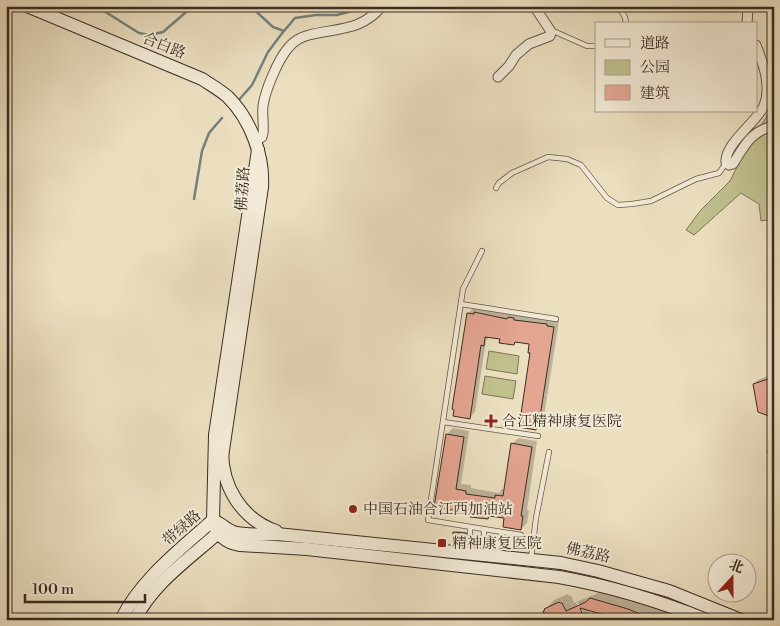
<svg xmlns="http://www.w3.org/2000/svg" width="780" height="626" font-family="'Libre Bodoni','Noto Serif SC',serif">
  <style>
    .green { fill: #c0c08d; stroke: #7e7658 }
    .shadow { fill: #0003; fill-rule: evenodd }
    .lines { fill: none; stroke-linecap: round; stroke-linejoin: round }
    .stream { stroke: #73827b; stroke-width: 2.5 }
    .building { fill: #e4a591; stroke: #3b2c22 }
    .service-casing { stroke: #67594a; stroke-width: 6 }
    .minor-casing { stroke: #67594a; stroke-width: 11 }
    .secondary-casing { stroke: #3b2c22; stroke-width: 14 }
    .service { stroke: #f2ead6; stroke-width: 4.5 }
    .minor { stroke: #f2ead6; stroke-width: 9 }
    .secondary { stroke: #f2ead6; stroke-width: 12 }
    .poi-dot { fill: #8f2418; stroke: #f2ead6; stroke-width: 2 }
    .labels { text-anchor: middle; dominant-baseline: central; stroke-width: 4; stroke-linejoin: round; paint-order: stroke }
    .street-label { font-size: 15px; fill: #3b2c22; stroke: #f2ead6 }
    .poi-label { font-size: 15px; fill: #3b2c22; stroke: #f2ead6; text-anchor: start }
  </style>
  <rect width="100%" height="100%" fill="#ebdfc0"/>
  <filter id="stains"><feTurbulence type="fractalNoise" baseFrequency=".004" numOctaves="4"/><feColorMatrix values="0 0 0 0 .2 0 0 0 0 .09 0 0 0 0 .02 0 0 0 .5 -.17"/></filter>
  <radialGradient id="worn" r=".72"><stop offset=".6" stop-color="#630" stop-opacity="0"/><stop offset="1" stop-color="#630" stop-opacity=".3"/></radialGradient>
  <!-- green -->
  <g class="green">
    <polygon points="774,105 774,219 761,221 759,204 741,193 694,235 686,230 700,211 730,181 746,149"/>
    <polygon points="489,351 519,356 517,374 486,369"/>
    <polygon points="485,376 516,381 513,399 482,394"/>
  </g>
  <!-- shadow -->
  <g class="shadow">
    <polygon points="474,308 559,321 544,416 541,423 536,428 531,343 517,341 514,344 501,338 490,336 486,341 475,412 469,418 468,313"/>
    <polygon points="770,375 774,375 774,416 754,384 758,380"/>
    <polygon points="453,428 469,431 461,484 471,485 471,488 499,493 502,489 505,490 512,444 518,438 537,441 527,510 529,511 527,523 521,529 506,517 491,515 488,518 472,512 436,506 447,434"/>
    <polygon points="456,531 467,532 467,537 465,539 455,533"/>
    <path d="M600 591 637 601 669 613 675 620H625L591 610 582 620H543L547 616 546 609 554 600 568 594V596L571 595 574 603 596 594ZM578 602 585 616H582L576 603Z"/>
  </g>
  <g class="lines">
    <!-- stream -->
    <g class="stream">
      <polyline points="96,6 139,33 149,35 163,32 193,6"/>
      <polyline points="250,6 273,27 284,31 295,18 316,15 337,15 352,11 359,6"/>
      <polyline points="238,101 252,85 268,52 283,32"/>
      <polyline points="194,199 202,151 209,133 222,118"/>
    </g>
  </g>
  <!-- building -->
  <g class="building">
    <polygon points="474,312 507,319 508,317 514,318 514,320 547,324 547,326 554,327 539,423 537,423 536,430 519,427 530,353 528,353 529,344 515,342 514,345 499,343 500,339 485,337 484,346 481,345 470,419 453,416 454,410 452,409 467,313 474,314"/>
    <polygon points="774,377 774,418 758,412 753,384"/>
    <polygon points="446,434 464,437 456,489 466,491 466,494 495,498 495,495 503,496 511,443 532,447 521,516 523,516 521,530 503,527 504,518 489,516 488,519 470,517 470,513 434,507"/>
    <polygon points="453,532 466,533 466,540 453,539"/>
    <polygon points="590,598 628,609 655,620 623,620 580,608 585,620 547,620 543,611 545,610 544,609 559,602 560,603 562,603 566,611 586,602"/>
  </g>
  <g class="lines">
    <defs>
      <g id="service">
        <polyline points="618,6 625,17 626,24"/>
        <polyline points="551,30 587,46 596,46"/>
        <polyline points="496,188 499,183 512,173 548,157 567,159 581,165 607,198 618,205 632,204 651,201 696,179 719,173 726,163"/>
        <polyline points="482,251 463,289 428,520 521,535"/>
        <polyline points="461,304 556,319"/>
        <polyline points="443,422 538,436"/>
        <polyline points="770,451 774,453"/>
        <polyline points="773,474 774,474"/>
        <polyline points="470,553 470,527"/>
        <polyline points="483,553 484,529"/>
        <polyline points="531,559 536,518 549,452"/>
      </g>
      <g id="minor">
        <polyline points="747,24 748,6"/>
        <path d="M756 45C763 63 772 86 764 106 756 123 724 144 726 163L729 165 733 164C744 146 752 130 774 126"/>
        <polyline points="498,77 509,66 516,55 529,44 550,36 551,33 550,30 534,6"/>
        <path d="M255 141 262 137 263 133C264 124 262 115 263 106 265 91 278 59 289 47 294 41 301 37 309 35 337 28 362 31 382 6"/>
      </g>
      <g id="secondary">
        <path d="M27 6 202 79C211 85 220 90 228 97 251 120 264 156 262 187L222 457"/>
        <path d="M258 150 215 435 213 520C216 535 226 543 240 545L307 549 559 577C610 586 659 601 707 620"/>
        <path d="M222 451C222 486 241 519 276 531"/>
        <path d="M121 620C141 579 180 550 213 520 220 523 226 529 233 532 246 536 264 534 277 534L561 563 598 571 669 591 741 620"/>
        <path d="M135 620C151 585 190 558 218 533L220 527"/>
      </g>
    </defs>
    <!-- service casing -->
    <use href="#service" class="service-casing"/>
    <!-- minor casing -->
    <use href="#minor" class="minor-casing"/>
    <!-- secondary casing -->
    <use href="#secondary" class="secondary-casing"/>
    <!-- service -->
    <use href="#service" class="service"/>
    <!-- minor -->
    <use href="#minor" class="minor"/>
    <!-- secondary -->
    <use href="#secondary" class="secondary"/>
  </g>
  <!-- markers -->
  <g class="poi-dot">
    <path d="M488.5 413.5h5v5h5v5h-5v5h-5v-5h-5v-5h5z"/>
    <circle cx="353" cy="509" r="5"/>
    <rect x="437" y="538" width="10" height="10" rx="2.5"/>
  </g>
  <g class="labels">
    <!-- street labels -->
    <g class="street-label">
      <text transform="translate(164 46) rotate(22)">合白路</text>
      <text transform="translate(243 189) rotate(-86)">佛荔路</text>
      <text transform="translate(182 528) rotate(-41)">带绿路</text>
      <text transform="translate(588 553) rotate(12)">佛荔路</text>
    </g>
    <!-- poi labels -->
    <g class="poi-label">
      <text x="502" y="421">合江精神康复医院</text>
      <text x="363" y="509">中国石油合江西加油站</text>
      <text x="452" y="543">精神康复医院</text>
    </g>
  </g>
  <!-- margin -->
  <rect width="780" height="626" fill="none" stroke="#ebdfc0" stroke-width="25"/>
  <rect x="8" y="8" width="765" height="611" fill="none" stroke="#3b2c22" stroke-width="2.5"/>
  <rect x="12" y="12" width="755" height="601" fill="none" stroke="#3b2c22"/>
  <!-- legend -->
  <rect x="595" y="22" width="162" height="90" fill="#f2ead6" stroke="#a99e8e"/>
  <rect x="605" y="39" width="25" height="8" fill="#f2ead6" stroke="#a99e8e"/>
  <text x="640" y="48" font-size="15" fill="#3b2c22">道路</text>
  <rect x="605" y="60" width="25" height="15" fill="#c0c08d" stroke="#a99e8e"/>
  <text x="640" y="72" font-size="15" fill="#3b2c22">公园</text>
  <rect x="605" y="85" width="25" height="15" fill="#e4a591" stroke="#a99e8e"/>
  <text x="640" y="98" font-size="15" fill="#3b2c22">建筑</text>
  <!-- north arrow -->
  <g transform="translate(732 578) rotate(21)"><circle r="24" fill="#f2ead6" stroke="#a99e8e"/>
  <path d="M0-4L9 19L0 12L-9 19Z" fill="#8f2418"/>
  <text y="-8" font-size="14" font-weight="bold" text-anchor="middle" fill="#3b2c22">北</text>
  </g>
  <!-- scale -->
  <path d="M25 594v8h120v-8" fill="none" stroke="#3b2c22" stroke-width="2.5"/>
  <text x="32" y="594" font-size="15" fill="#3b2c22" stroke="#f2ead6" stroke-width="4" paint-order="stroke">100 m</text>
  <rect width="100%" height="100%" filter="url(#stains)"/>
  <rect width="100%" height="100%" fill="url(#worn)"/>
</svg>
